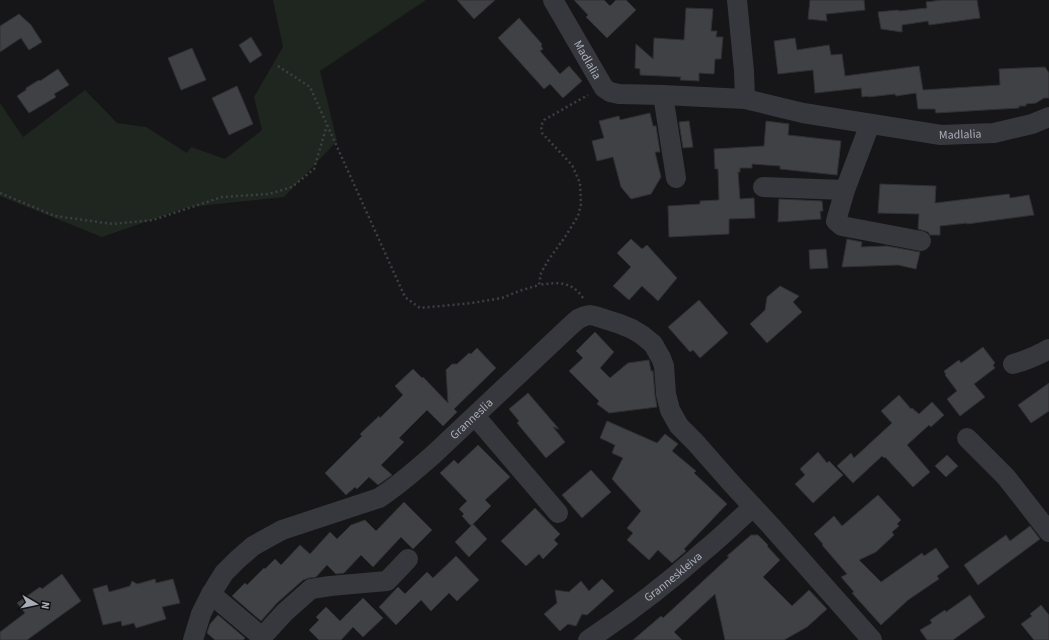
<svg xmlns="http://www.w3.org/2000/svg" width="1049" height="640" font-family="'Source Sans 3',sans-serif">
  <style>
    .green { fill: #1e261f }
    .building { fill: #404145; stroke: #303034 }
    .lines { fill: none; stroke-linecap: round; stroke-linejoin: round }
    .path { stroke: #3d3f44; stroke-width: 2.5; stroke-dasharray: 2 3; stroke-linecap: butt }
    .minor { stroke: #37383d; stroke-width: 20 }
    .labels { text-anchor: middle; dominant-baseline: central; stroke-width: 3.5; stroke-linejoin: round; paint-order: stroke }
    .street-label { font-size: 12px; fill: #a8adb8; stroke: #111113 }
  </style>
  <rect width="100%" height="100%" fill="#161618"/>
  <!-- green -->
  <polygon class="green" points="273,0 426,0 320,71 337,141 284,197 189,207 102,237 0,196 0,103 23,137 85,90 117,123 146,127 187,153 191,147 225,159 262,130 254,97 283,47"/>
  <!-- building -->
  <g class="building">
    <polygon points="457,0 495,0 474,19"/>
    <polygon points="574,0 604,0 610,6 616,0 626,0 636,10 607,38 586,17 588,15"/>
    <polygon points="810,0 864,0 865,10 826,14 827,21 808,19"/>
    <polygon points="942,0 977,0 980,18 929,25 928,21 902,25 902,32 881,29 878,12 898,10 899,11 927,8 926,2"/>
    <polygon points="686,8 713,9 711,31 717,31 716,37 723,37 721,59 715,59 714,74 699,73 699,81 680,80 681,77 640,75 640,69 635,68 636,44 653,59 654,38 684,40"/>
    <polygon points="19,14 31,25 42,42 29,50 21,38 0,52 0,26"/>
    <polygon points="519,18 542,44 541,46 543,49 540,51 560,74 569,66 582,81 563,98 550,84 544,89 498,38"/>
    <polygon points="251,37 262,55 250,63 239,45"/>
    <polygon points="795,38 797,50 829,45 831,55 842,54 845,76 919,66 923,90 1000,85 999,69 1045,67 1049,73 1049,98 1044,98 1036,103 1026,104 1026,106 1019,106 1019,108 936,113 935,109 918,109 916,93 896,96 895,94 868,97 868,96 862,97 861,88 815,93 813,70 778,74 774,41"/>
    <polygon points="192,48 206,80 181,90 168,58"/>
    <polygon points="58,69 69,85 54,94 56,97 29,113 17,96 26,90 26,88 39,80 40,81"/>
    <polygon points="237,86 253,124 229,135 212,98"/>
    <polygon points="650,113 653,126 656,126 660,152 655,152 661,177 651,194 631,199 621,187 613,157 597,161 592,141 604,138 599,121 619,116 620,120"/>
    <polygon points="689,121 693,147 683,148 679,122"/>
    <polygon points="766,121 789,124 788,135 841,141 837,175 780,169 780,166 752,164 752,168 740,168 740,172 738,172 740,199 754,198 755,218 729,219 729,234 669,237 668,206 700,204 700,201 719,200 718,169 715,169 714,149 764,146"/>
    <polygon points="880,184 936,186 935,203 1009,194 1010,198 1029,195 1034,215 967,224 967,223 940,226 940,235 930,235 928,232 918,229 919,214 878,213"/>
    <polygon points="779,199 822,201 823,211 820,211 821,219 778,222"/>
    <polygon points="631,239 642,249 647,245 677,278 658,301 642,286 629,300 613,286 631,267 617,253"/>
    <polygon points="847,239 862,242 861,247 887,246 920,252 916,269 898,265 842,267"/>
    <polygon points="826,249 828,268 810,269 809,250"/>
    <polygon points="780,286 799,296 793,302 802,312 767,343 750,324 765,310 767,297"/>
    <polygon points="699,300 728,333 700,358 693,350 690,352 668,327"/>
    <polygon points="595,332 614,352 600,368 610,378 628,363 649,360 651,371 653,371 655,395 657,407 609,413 597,404 599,401 569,371 583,358 576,351"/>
    <polygon points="983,347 995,363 993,365 995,368 974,384 985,397 960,416 947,399 957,391 945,375 946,375 944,371 959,360 961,363"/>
    <polygon points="477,348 496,368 454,409 457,412 443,426 427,410 399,438 404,442 381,465 392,475 378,485 369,477 357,489 355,487 346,495 325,473 362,436 360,434 379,416 380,418 403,395 395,386 413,369 422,378 423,377 448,403 446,370 452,364 457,364 469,353 471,354"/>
    <polygon points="1049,383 1049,411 1031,423 1018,405"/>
    <polygon points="528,393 559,429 553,427 565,442 546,458 517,423 519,421 509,409"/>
    <polygon points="899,395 911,409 912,408 919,414 932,402 944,415 931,427 929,425 907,445 930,472 913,487 885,457 884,458 882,456 853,483 837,466 851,453 854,458 892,423 881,411"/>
    <polygon points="607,421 657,443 665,434 678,444 672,451 696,471 694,473 727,504 684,549 686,551 672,563 658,550 649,560 627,540 633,533 627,528 641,511 612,479 623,458 612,453 615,445 600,438"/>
    <polygon points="478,445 510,477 485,500 491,506 471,526 462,516 464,514 459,509 467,501 440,473 454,460 458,464"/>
    <polygon points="818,452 827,463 829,461 843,475 813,503 795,484 805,475 800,469"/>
    <polygon points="947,455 958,466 946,477 935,466"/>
    <polygon points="591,470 611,492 582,518 562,495"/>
    <polygon points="878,495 901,520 897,524 899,526 892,532 894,535 876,552 859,560 881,582 922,553 924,556 936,548 949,567 937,576 939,579 908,600 881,625 852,593 854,592 841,577 847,574 822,545 823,544 814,534 834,516 842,526"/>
    <polygon points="404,502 432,530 413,549 401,537 373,567 361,555 344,573 336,574 327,565 316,577 309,578 303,580 277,603 261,621 232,596 245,583 247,585 264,568 265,569 275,559 281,565 300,545 310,554 330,532 337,539 351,525 365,520 376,531"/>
    <polygon points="535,508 560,534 554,540 558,544 543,559 539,554 526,566 501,541"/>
    <polygon points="473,524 487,539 469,557 455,542"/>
    <polygon points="1030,526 1040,539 978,585 964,565 1006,535 1010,541"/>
    <polygon points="751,535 758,535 768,545 767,546 780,560 763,577 792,606 809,590 827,609 807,627 784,640 725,640 715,594 674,632 682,640 633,640 661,616 663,618 729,557 727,556"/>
    <polygon points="456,556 479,580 457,601 449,593 431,611 421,600 396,625 379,607 398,587 405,594 427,572 433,578"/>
    <polygon points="62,574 81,601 27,640 0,640 0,632 25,613 17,603 40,587 42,589"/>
    <polygon points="155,579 156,583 173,579 180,603 162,607 166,619 136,628 134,623 122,626 121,621 103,625 93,589 107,585 109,592 130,586 132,581 137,584"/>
    <polygon points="602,579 614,591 587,615 582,614 576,626 568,624 560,631 544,614 557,603 555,590 569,592 581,581 589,591"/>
    <polygon points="970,595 985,617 953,640 927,640 920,630 932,623 930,620 945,610 946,612"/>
    <polygon points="363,598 383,618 363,637 353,627 341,640 319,640 309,630 319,620 316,617 326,607 340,621"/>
    <polygon points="1041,605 1049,615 1049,640 1034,640 1021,624 1032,616 1030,614"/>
    <polygon points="218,615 245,638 243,640 215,640 207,633 210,624"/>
  </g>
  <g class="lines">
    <!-- path -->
    <g class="path">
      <polyline points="278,66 310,87 405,297 420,308 472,303 502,298 519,291 539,285"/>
      <polyline points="0,193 55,216 113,224 153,220 222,197 269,194 292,187 314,169 327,125"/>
      <path d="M583 298C572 281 557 282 539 285L541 273 549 259 565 237 578 216 581 204 580 183 572 165 542 133C541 128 541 125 544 120L588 95"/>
    </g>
    <!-- minor -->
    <g class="minor">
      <path id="s1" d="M553 0 604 88 610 92 619 94 663 95 745 99"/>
      <path id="s2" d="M737 0 744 71 745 99 803 113 941 135 994 133 1032 124 1049 117"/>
      <polyline points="663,95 676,178"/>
      <polyline points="870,124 845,190 836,221 842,226 847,227 921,241"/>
      <polyline points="763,187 845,190"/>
      <path d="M1013 364C1027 360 1037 356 1049 349"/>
      <polyline points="475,416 558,513"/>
      <polyline points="967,438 1006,477 1049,532"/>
      <polyline points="211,594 262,637 285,612 311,589 330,586 387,581 408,559"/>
      <path id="s3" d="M193 640 201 614 211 594 224 573 237 560 253 546 282 530 379 498C399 485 416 470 434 454L568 328 578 319 585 316 590 315 595 316 620 324 632 329 642 335 653 344 661 358 664 366 666 394 670 410 679 426 695 442 732 484 771 526 872 640"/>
      <path id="s4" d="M588 640C629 613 668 583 705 550 722 536 737 521 753 507"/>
    </g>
  </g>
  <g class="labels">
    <!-- street labels -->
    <g class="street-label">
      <text stroke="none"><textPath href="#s1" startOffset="69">Madlalia</textPath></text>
      <text stroke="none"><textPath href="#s2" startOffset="318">Madlalia</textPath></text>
      <text stroke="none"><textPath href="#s3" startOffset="371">Granneslia</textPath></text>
      <text stroke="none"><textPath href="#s4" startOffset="106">Granneskleiva</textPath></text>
    </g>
  </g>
  <!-- north arrow -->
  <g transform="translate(36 604) rotate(99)" stroke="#111113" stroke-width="3" paint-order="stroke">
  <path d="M0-3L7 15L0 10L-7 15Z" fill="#a8adb8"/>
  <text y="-6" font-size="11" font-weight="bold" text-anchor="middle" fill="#a8adb8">N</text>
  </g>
</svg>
